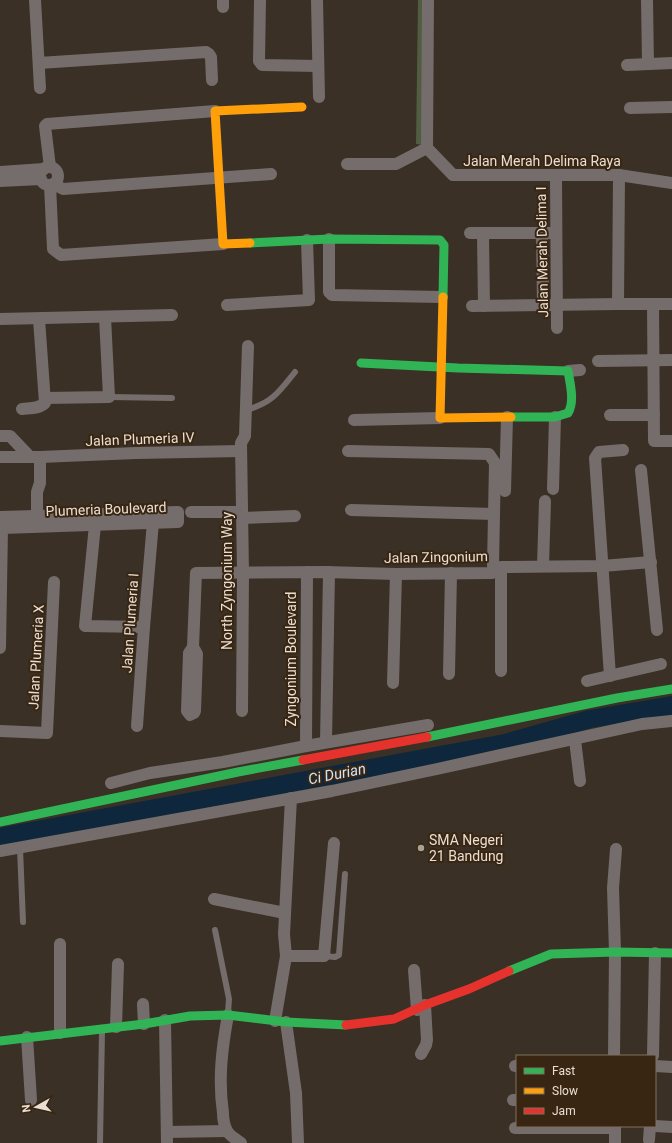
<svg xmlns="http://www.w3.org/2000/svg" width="672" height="1143" font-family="Roboto,sans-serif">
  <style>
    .green { fill: #505d41 }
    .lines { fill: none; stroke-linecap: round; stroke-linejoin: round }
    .river { stroke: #0e273d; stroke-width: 18 }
    .lane { stroke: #756d6b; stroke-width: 6 }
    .street { stroke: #756d6b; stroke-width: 12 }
    .fast { stroke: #30b455; stroke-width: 9 }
    .slow { stroke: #ff9f0a; stroke-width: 9 }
    .jam { stroke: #e5322d; stroke-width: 9 }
    .poi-dot { fill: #aca195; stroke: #382612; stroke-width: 1.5 }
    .labels { text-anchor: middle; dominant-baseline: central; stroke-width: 4; stroke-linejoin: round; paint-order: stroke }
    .street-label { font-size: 14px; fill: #eaded2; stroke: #382612 }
    .poi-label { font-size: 14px; fill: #eaded2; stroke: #382612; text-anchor: start }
    .water-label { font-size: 15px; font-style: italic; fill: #d0e4f8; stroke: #382612 }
  </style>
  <rect width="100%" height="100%" fill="#3a3025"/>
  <!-- green -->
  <polygon class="green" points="418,0 424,0 423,145 416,144"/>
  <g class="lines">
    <!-- river -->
    <polyline class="river" points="0,837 505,743 590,719 672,705"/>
    <!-- lane -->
    <g class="lane">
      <polyline points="109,397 172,398"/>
      <path d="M246 410C272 403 279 392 295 372"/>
      <polyline points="20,848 23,922"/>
      <polyline points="215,930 227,989 229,999 228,1013"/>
      <polyline points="324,956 335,957 339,955 345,874"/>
      <polyline points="100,1143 102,1030"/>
    </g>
    <!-- street -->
    <g class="street">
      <polyline points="35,0 40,88"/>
      <polyline points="260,0 259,61 262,65 318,66"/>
      <polyline points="317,0 319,97"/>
      <polyline points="428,0 427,148 453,175 619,175 672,183"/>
      <polyline points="647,0 648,64"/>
      <polyline points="223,7 223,0"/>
      <polyline points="39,63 206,52 209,54 211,57 212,80"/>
      <polyline points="627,65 672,63"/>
      <polyline points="630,108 672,107"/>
      <polyline points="347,164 396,164 427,148"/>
      <polyline points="50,167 45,126 47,124 215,111"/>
      <circle cx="49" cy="176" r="9"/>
      <polyline points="0,172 44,169"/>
      <polyline points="556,176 557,328"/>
      <polyline points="0,181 41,179"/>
      <polyline points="56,182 59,187 63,189 271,174"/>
      <polyline points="50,185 53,249 61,255 223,244"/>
      <polyline points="470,233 556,233"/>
      <polyline points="542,233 543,305"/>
      <polyline points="483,234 484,306"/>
      <polyline points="329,239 329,292 332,295 442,297"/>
      <polyline points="618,304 619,175"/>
      <polyline points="653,304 654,441 672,441"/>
      <polyline points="227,305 309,300 307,240"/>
      <polyline points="472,306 618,304 672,304"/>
      <polyline points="0,319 172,315"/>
      <polyline points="598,361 672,360"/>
      <polyline points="568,371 580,370"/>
      <polyline points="45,398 109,397 105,317"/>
      <path d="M22 409C29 408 39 409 45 403L39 319"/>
      <polyline points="610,415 654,415"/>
      <polyline points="354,420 440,418"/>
      <polyline points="0,436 10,436 30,457"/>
      <polyline points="348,451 489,454 495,463 493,566 501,573 501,671"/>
      <polyline points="0,457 40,457 40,483 37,492 37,524"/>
      <polyline points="40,457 136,453 241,451"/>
      <polyline points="641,470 657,630"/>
      <polyline points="553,489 555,417"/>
      <polyline points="505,491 507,417"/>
      <polyline points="351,510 494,514"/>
      <polyline points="191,512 242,512"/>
      <polyline points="0,517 178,512 178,522 2,528 2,517"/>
      <polyline points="242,518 295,516"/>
      <polyline points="95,525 85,626 144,627"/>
      <polyline points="543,566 545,501"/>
      <polyline points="193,647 189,653 187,711 190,715 194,713 195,711 197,654 193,647 196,573 325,572 396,574 492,573 501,567 602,566 651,562"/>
      <polyline points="0,648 2,528"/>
      <polyline points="449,674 451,573"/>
      <polyline points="610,676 595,458 599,452 623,450"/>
      <polyline points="587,681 661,664"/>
      <polyline points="393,683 396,574"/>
      <polyline points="242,711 243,573 241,443 245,436 248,346"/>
      <polyline points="137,726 144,627 153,522"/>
      <polyline points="0,731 47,733 54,582"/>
      <polyline points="575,740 580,781"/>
      <polyline points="326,742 329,572"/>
      <polyline points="306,746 307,572"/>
      <polyline points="111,783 150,773 223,762 306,746 428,725"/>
      <polyline points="0,851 332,791 437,769 642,724 672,721"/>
      <polyline points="214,899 285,913"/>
      <polyline points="286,956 324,956 334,843"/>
      <polyline points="414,970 417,1010"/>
      <polyline points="143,1004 144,1024"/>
      <path d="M228 1015C222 1048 218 1079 223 1113 223 1119 224 1125 227 1131 230 1136 236 1139 241 1143"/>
      <polyline points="165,1020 167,1143"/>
      <polyline points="275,1021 286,956 284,934 291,798"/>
      <polyline points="286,1022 296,1093 298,1143"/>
      <polyline points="116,1027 118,964"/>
      <polyline points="60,1033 60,944"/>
      <polyline points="27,1037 31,1100"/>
      <polyline points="421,1054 426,1045 427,1040 425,1005"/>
      <polyline points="614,1056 615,952 613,888 616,849"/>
      <polyline points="653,1056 655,953"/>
      <polyline points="515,1066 517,1066"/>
      <polyline points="655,1066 672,1067"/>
      <polyline points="513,1100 517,1100"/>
      <polyline points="655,1126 672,1127"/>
      <polyline points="515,1128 615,1128"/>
      <polyline points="167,1132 227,1131"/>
      <polyline points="649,1140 650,1126"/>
      <polyline points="615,1143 615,1126"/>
    </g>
    <!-- fast -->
    <g class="fast">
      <polyline points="250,243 329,239 440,240 444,245 443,297"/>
      <path d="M361 363 458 368 568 371C570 383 575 402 568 413L555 417H511"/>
      <polyline points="427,737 617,698 672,689"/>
      <polyline points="0,822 238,772 303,760"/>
      <polyline points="509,971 551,954 615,952 672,953"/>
      <polyline points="0,1041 144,1024 190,1016 228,1015 286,1022 346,1025"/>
    </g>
    <!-- slow -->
    <g class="slow">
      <polyline points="250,243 223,244 215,111 302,107"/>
      <polyline points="443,297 440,418 511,417"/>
    </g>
    <!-- jam -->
    <g class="jam">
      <polyline points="303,760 427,737"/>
      <polyline points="346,1025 394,1019 425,1005 469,989 509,971"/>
    </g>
  </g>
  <!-- markers -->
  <circle class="poi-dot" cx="421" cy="848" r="4"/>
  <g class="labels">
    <!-- street labels -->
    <g class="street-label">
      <text x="542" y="161">Jalan Merah Delima Raya</text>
      <text transform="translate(542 252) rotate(-91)">Jalan Merah Delima I</text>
      <text transform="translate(140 439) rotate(-2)">Jalan Plumeria IV</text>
      <text transform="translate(106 509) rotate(-2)">Plumeria Boulevard</text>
      <text transform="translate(436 557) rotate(-1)">Jalan Zingonium</text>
      <text transform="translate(227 581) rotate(-90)">North Zyngonium Way</text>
      <text transform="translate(130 623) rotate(-86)">Jalan Plumeria I</text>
      <text transform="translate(36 657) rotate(-87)">Jalan Plumeria X</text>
      <text transform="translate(291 659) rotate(-90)">Zyngonium Boulevard</text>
    </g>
    <!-- poi labels -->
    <g class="poi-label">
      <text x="429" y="840">SMA Negeri<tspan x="429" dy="16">21 Bandung</tspan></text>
    </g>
    <!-- water labels -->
    <g class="water-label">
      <text transform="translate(337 774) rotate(-11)">Ci Durian</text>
    </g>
  </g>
  <!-- legend -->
  <rect x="516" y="1055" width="140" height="72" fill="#382612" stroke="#7f705f"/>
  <rect x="524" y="1068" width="20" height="6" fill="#30b455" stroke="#7f705f"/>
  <text x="552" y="1075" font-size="12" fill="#eaded2">Fast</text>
  <rect x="524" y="1088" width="20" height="6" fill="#ff9f0a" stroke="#7f705f"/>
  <text x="552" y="1095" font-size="12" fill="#eaded2">Slow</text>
  <rect x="524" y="1108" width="20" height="6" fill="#e5322d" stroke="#7f705f"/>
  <text x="552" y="1115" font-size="12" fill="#eaded2">Jam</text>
  <!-- north arrow -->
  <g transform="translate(36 1107) rotate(262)" stroke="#382612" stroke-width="3" paint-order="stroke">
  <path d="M0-3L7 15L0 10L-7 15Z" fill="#eaded2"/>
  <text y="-6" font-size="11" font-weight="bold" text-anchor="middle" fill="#eaded2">N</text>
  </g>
</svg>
